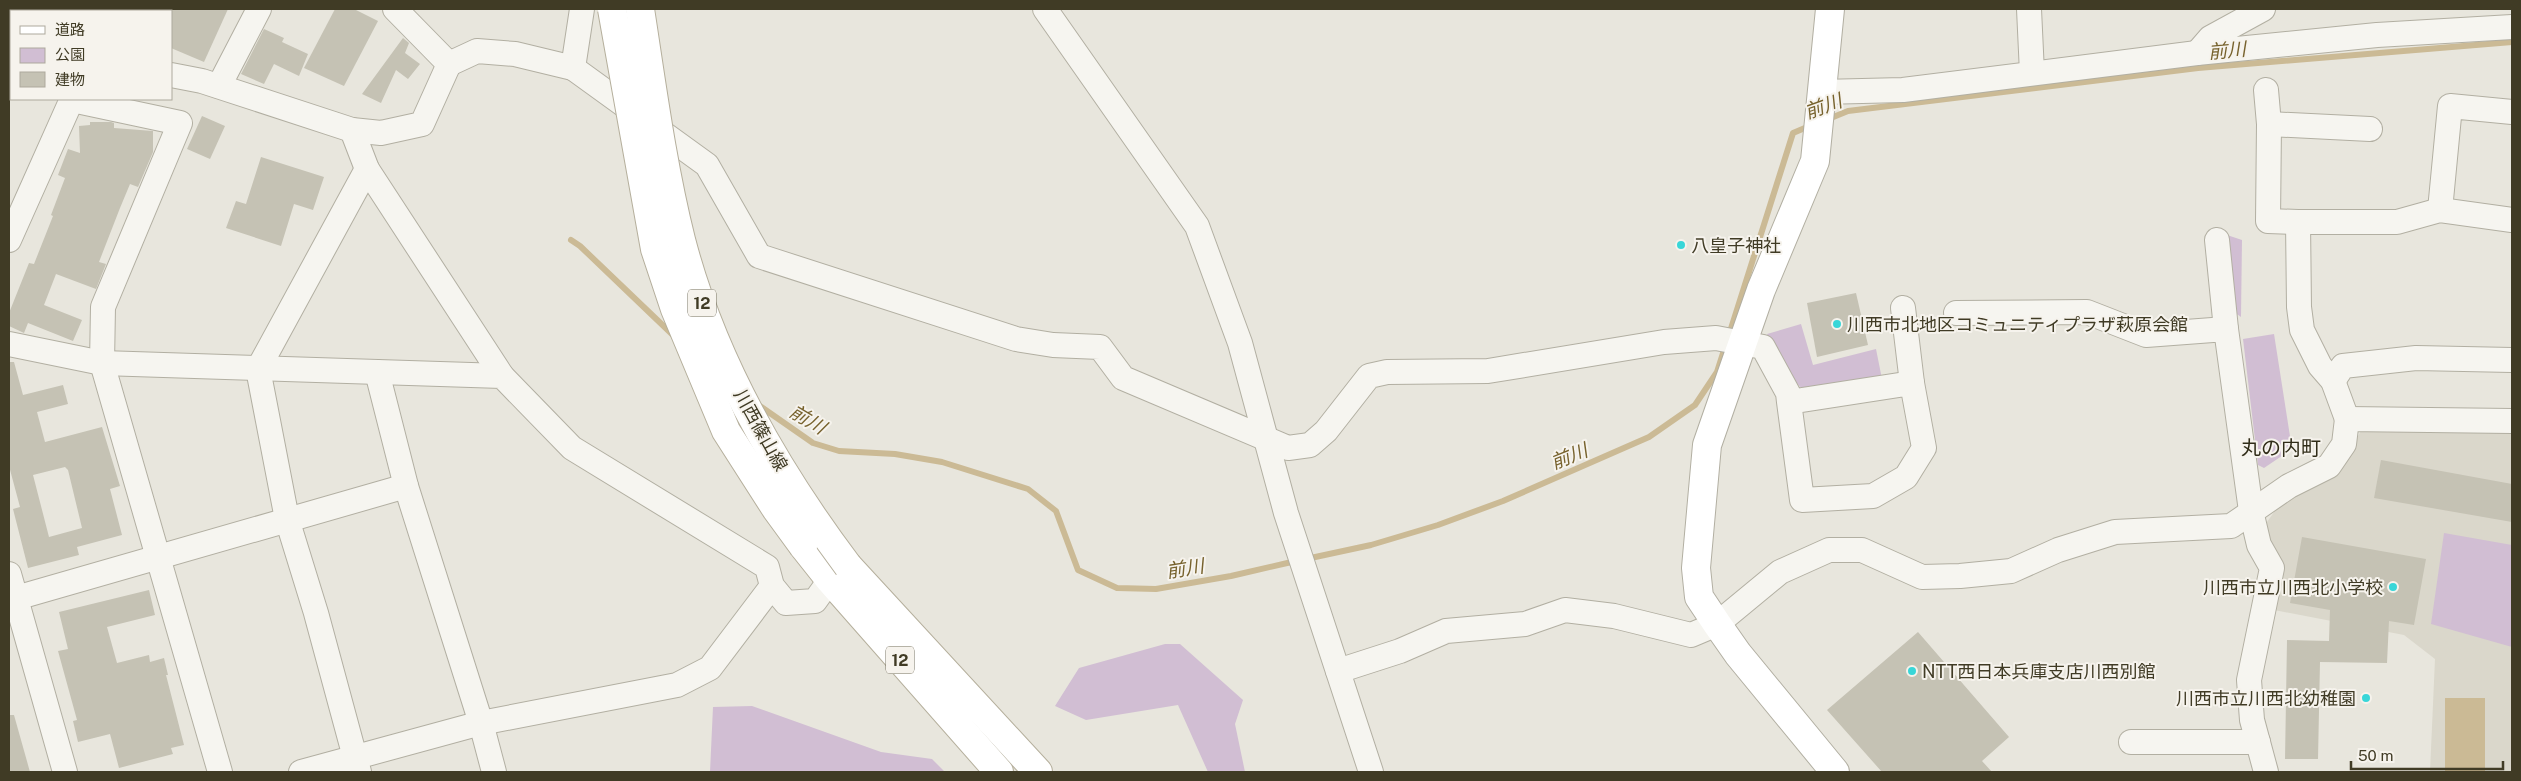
<svg xmlns="http://www.w3.org/2000/svg" width="2521" height="781" font-family="'Public Sans','Noto Sans JP',sans-serif">
  <style>
    .built { fill: #dad7cb }
    .green { fill: #d1bed3 }
    .water { fill: #cbba95 }
    .lines { fill: none; stroke-linecap: round; stroke-linejoin: round }
    .stream { stroke: #cbba95; stroke-width: 6 }
    .building { fill: #c5c2b4; fill-rule: evenodd }
    .street-casing { stroke: #b2afa2; stroke-width: 26 }
    .secondary-casing { stroke: #b2afa2; stroke-width: 30 }
    .primary-casing { stroke: #b5af9c; stroke-width: 30 }
    .street { stroke: #f6f5f0; stroke-width: 24 }
    .secondary { stroke: #fff; stroke-width: 28 }
    .primary { stroke: #fff; stroke-width: 28 }
    .primary-bridge-casing { stroke: #b5af9c; stroke-width: 30; stroke-linecap: butt }
    .primary-bridge { stroke: #fff; stroke-width: 28 }
    .poi-dot { fill: #38d6d8; stroke: #f6f3ed; stroke-width: 2 }
    .labels { text-anchor: middle; dominant-baseline: central; stroke-width: 4; stroke-linejoin: round; paint-order: stroke }
    .shield { fill: #f6f3ed; stroke: #777261; stroke-width: 1 }
    .shield-label { font-size: 16px; font-weight: bold; fill: #403b25 }
    .poi-label { font-size: 18px; fill: #403b25; stroke: #f6f3ed; text-anchor: start }
    .street-label { font-size: 18px; fill: #403b25; stroke: #f6f3ed }
    .water-label { font-size: 19px; font-style: italic; fill: #77622d; stroke: #f6f3ed }
    .quarter-label { font-size: 20px; fill: #302c18; stroke: #f6f3ed }
  </style>
  <rect width="100%" height="100%" fill="#e8e6dd"/>
  <!-- built -->
  <polygon class="built" points="2365,424 2457,427 2512,434 2512,772 2430,772 2435,659 2404,635 2269,609 2262,529 2277,508 2344,460"/>
  <!-- green -->
  <g class="green">
    <polygon points="2227,235 2242,240 2241,317 2230,309"/>
    <polygon points="1801,324 1813,365 1876,349 1882,379 1807,394 1790,376 1767,334"/>
    <polygon points="2274,334 2292,449 2264,468 2258,465 2243,339"/>
    <polygon points="2444,533 2512,545 2512,647 2431,624"/>
    <polygon points="1165,644 1180,644 1243,700 1235,724 1245,772 1208,772 1178,705 1086,720 1055,706 1079,668"/>
    <polygon points="752,706 881,752 932,759 945,772 710,772 713,707"/>
  </g>
  <!-- water -->
  <rect class="water" x="2445" y="698" width="40" height="74"/>
  <g class="lines">
    <!-- stream -->
    <g class="stream">
      <polyline points="1826,120 1848,111 2198,68 2512,42"/>
      <polyline points="571,240 580,246 674,336"/>
      <polyline points="1729,335 1793,133 1812,125"/>
      <polyline points="757,404 813,443 839,451 895,454 942,462 1028,489 1056,511 1078,570 1117,588 1156,589 1231,576 1296,561"/>
      <polyline points="1306,559 1371,545 1438,525 1503,501 1649,437 1695,405 1717,372 1726,344"/>
    </g>
  </g>
  <!-- building -->
  <g class="building">
    <polygon points="171,9 228,9 204,62 171,48"/>
    <polygon points="335,9 354,9 378,21 344,86 304,68"/>
    <polygon points="264,29 284,38 282,42 308,54 299,76 274,64 264,84 241,74"/>
    <polygon points="403,38 409,43 405,53 420,64 408,79 396,70 381,103 362,94"/>
    <polygon points="202,116 225,126 210,159 187,149"/>
    <polygon points="90,122 111,122 114,123 114,128 153,131 153,152 138,187 130,184 120,208 99,262 106,264 96,289 56,274 44,305 82,320 73,341 28,323 24,333 9,326 9,313 29,263 34,264 53,216 51,215 65,178 58,175 68,149 80,153 79,126 90,125"/>
    <polygon points="261,157 324,177 313,210 294,204 281,246 226,228 236,201 246,204"/>
    <polygon points="1856,293 1868,345 1817,357 1807,303"/>
    <path d="M9 362H14L23 395 63 385 68 404 37 412 45 442 102 427 120 486 110 489 122 535 77 547 79 555 28 568 13 509 20 507 9 466ZM65 467 68 470 82 528 49 537 33 475Z"/>
    <polygon points="2381,460 2512,484 2512,522 2374,498"/>
    <polygon points="2302,537 2426,559 2414,625 2389,621 2387,663 2320,662 2318,759 2285,759 2287,640 2329,641 2330,610 2290,603"/>
    <polygon points="149,590 155,615 107,627 117,663 149,655 150,662 164,658 168,675 166,675 184,745 171,748 173,754 119,768 110,734 78,742 73,721 77,720 58,651 68,649 59,612"/>
    <polygon points="1918,632 2009,737 1982,761 1992,772 1882,772 1827,710"/>
    <polygon points="9,715 14,715 30,772 9,772"/>
  </g>
  <g class="lines">
    <defs>
      <g id="street">
        <polyline points="582,9 573,68 707,165 759,256 1016,339 1053,345 1100,347 1123,378 1288,448 1310,445 1326,431 1369,376 1387,372 1488,371 1664,342 1716,338 1763,347 1788,393 1789,402 1802,500 1873,496 1906,477 1924,448 1912,383 1789,402"/>
        <polyline points="1045,9 1197,226 1240,343 1286,513 1371,772"/>
        <polyline points="2029,9 2032,73"/>
        <polyline points="111,11 112,9"/>
        <polyline points="2197,53 2210,38 2263,9"/>
        <polyline points="449,64 477,51 515,54 573,68"/>
        <polyline points="9,66 11,67"/>
        <polyline points="171,75 202,81 352,130 381,133 422,124 449,64 395,9"/>
        <polyline points="219,86 259,9"/>
        <polyline points="2266,90 2269,124 2268,221 2298,222"/>
        <polyline points="1821,92 1903,90 2197,53 2377,35 2512,27"/>
        <polyline points="72,100 180,123 103,307 102,363 220,772"/>
        <polyline points="2269,124 2370,129"/>
        <polyline points="352,130 367,169 502,376"/>
        <polyline points="2440,210 2450,106 2512,112"/>
        <polyline points="9,240 72,99"/>
        <polyline points="2217,240 2226,329"/>
        <polyline points="1903,308 1912,383"/>
        <polyline points="1956,313 2087,312 2146,335 2226,329 2251,511 2259,545 2272,568 2249,680 2252,720 2266,772"/>
        <polyline points="9,344 102,363 502,376 572,448 767,567 772,586 786,603 815,601 830,580 845,568"/>
        <polyline points="377,372 406,486 481,723 494,772"/>
        <polyline points="2333,381 2343,366 2416,358 2512,360"/>
        <polyline points="2347,419 2333,381 2320,366 2302,330 2299,307 2298,222 2397,222 2440,210 2512,220"/>
        <polyline points="9,574 65,772"/>
        <polyline points="9,600 406,486"/>
        <polyline points="1338,671 1400,651 1446,631 1525,624 1565,610 1614,616 1691,635 1717,624 1780,572 1829,550 1862,550 1922,577 1960,576 2011,571 2058,550 2115,532 2231,526 2289,486 2329,466 2344,444 2347,419 2512,421"/>
        <polyline points="2131,742 2258,742"/>
        <polyline points="301,772 481,723 677,685 710,668 772,586"/>
        <polyline points="359,772 316,613 287,519 258,369 367,169"/>
      </g>
      <polyline id="secondary" points="1830,9 1815,161 1761,290 1707,445 1696,568 1699,597 1717,624 1738,654 1835,772"/>
      <g id="primary">
        <polyline points="803,546 830,580 999,772"/>
        <polyline points="848,566 1038,772"/>
      </g>
    </defs>
    <!-- street casing -->
    <use href="#street" class="street-casing"/>
    <!-- secondary casing -->
    <use href="#secondary" class="secondary-casing"/>
    <!-- primary casing -->
    <use href="#primary" class="primary-casing"/>
    <!-- street -->
    <use href="#street" class="street"/>
    <!-- secondary -->
    <use href="#secondary" class="secondary"/>
    <!-- primary -->
    <use href="#primary" class="primary"/>
    <defs>
      <g id="primary-bridge">
        <polyline points="612,9 655,249 675,309 726,431 776,509 803,546"/>
        <path d="M640 9C652 86 662 164 681 240 712 359 775 469 848 566"/>
      </g>
    </defs>
    <!-- primary-bridge casing -->
    <use href="#primary-bridge" class="primary-bridge-casing"/>
    <!-- primary-bridge -->
    <use href="#primary-bridge" class="primary-bridge"/>
  </g>
  <!-- markers -->
  <g class="poi-dot">
    <circle cx="1681" cy="245" r="5"/>
    <circle cx="1837" cy="324" r="5"/>
    <circle cx="2393" cy="587" r="5"/>
    <circle cx="1912" cy="671" r="5"/>
    <circle cx="2366" cy="698" r="5"/>
  </g>
  <g class="labels">
    <!-- shield labels -->
    <g class="shield">
      <rect x="688" y="289.5" width="28" height="27" rx="4"/>
      <rect x="886" y="646.5" width="28" height="27" rx="4"/>
    </g>
    <g class="shield-label">
      <text x="702" y="303">12</text>
      <text x="900" y="660">12</text>
    </g>
    <!-- poi labels -->
    <g class="poi-label">
      <text x="1691" y="245">八皇子神社</text>
      <text x="1847" y="324">川西市北地区コミュニティプラザ萩原会館</text>
      <text x="2383" y="587" text-anchor="end">川西市立川西北小学校</text>
      <text x="1922" y="671">NTT西日本兵庫支店川西別館</text>
      <text x="2356" y="698" text-anchor="end">川西市立川西北幼稚園</text>
    </g>
    <!-- street labels -->
    <g class="street-label">
      <text transform="translate(761 430) rotate(61)">川西篠山線</text>
    </g>
    <!-- water labels -->
    <g class="water-label">
      <text transform="translate(2227 50) rotate(-5)">前川</text>
      <text transform="translate(1823 106) rotate(-20)">前川</text>
      <text transform="translate(808 419) rotate(31)">前川</text>
      <text transform="translate(1569 456) rotate(-22)">前川</text>
      <text transform="translate(1185 568) rotate(-9)">前川</text>
    </g>
    <!-- quarter labels -->
    <g class="quarter-label">
      <text x="2281" y="448">丸の内町</text>
    </g>
  </g>
  <!-- border -->
  <rect width="2521" height="781" fill="none" stroke="#403b25" stroke-width="20"/>
  <!-- legend -->
  <rect x="10" y="10" width="162" height="90" fill="#f6f3ed" stroke="#ada99d"/>
  <rect x="20" y="26" width="25" height="8" fill="#ffffff" stroke="#ada99d"/>
  <text x="55" y="35" font-size="15" fill="#403b25">道路</text>
  <rect x="20" y="48" width="25" height="15" fill="#d1bed3" stroke="#ada99d"/>
  <text x="55" y="60" font-size="15" fill="#403b25">公園</text>
  <rect x="20" y="72" width="25" height="15" fill="#c5c2b4" stroke="#ada99d"/>
  <text x="55" y="85" font-size="15" fill="#403b25">建物</text>
  <!-- scale -->
  <path d="M2351 761v8h152v-8" fill="none" stroke="#403b25" stroke-width="2.5"/>
  <text x="2358" y="761" font-size="15" fill="#403b25" stroke="#f6f3ed" stroke-width="4" paint-order="stroke">50 m</text>
</svg>
